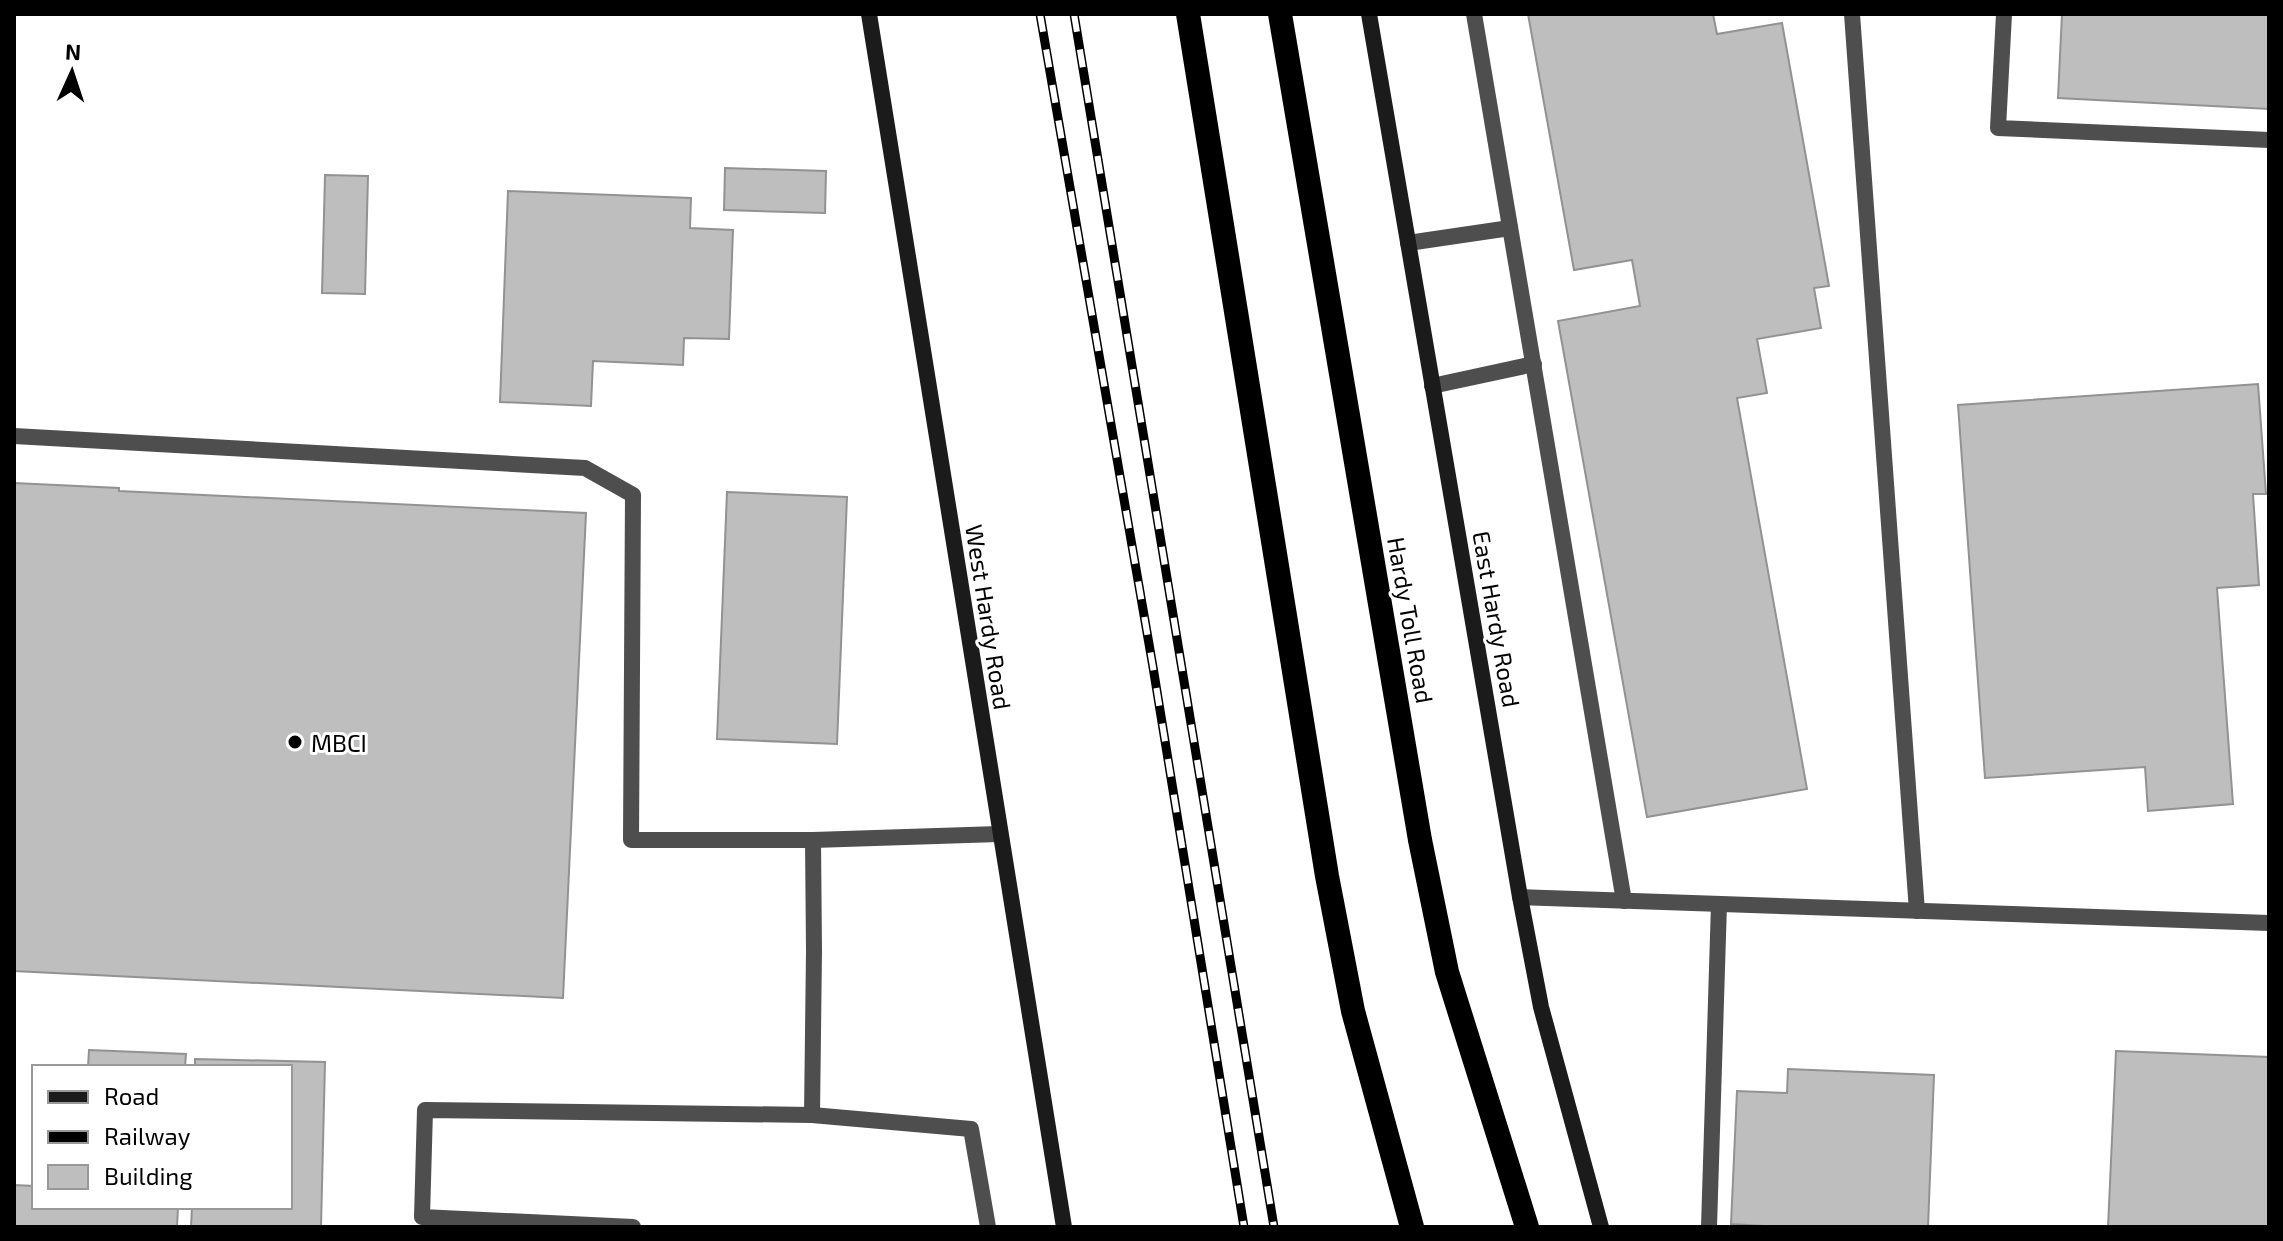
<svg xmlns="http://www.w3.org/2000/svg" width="2283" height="1241" font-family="'Exo 2',sans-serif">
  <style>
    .building { fill: #bebebe; stroke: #929292; stroke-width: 2 }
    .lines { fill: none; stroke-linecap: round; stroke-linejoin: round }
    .service { stroke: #4e4e4e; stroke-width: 16 }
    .secondary { stroke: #1b1b1b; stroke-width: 16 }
    .motorway { stroke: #000; stroke-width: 24 }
    .rail-casing { stroke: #000; stroke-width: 9 }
    .rail { stroke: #fff; stroke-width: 6; stroke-dasharray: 18; stroke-linecap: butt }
    .poi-dot { fill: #000; stroke: #fff; stroke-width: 3 }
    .labels { text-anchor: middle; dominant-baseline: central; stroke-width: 6; stroke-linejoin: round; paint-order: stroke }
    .street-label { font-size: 24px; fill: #000; stroke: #fff }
    .poi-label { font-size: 24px; fill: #000; stroke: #fff; text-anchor: start }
  </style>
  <rect width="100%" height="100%" fill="#fff"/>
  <!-- building -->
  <g class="building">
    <polygon points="1528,14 1713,14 1717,34 1782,23 1829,286 1814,288 1821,328 1757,339 1767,393 1737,398 1807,789 1647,817 1558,321 1640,306 1632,260 1574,270"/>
    <polygon points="2062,14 2269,14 2269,109 2058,98"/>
    <polygon points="725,168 826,171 825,213 724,210"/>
    <polygon points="325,175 368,176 365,294 322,293"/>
    <polygon points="508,191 691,198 690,228 733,230 729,339 684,338 683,365 593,361 591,406 500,402"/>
    <polygon points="2258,384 2266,494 2253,494 2259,585 2217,588 2233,804 2148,811 2145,767 1985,778 1958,405"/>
    <polygon points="14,483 119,488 119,491 586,513 563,998 14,971"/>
    <polygon points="727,492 847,497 837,744 717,739"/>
    <polygon points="89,1050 186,1054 185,1067 88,1067"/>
    <polygon points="2116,1051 2269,1057 2269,1227 2108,1227"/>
    <polygon points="195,1059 325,1062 321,1227 191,1227 192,1207 290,1207 290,1067 195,1067"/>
    <polygon points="1788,1069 1934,1075 1928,1227 1781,1227 1731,1224 1737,1091 1787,1093"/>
    <polygon points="14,1185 34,1186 34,1207 178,1207 177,1227 14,1227"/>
  </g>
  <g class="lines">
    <!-- service -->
    <g class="service">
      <polyline points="1474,14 1624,901"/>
      <polyline points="1852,14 1917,911"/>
      <polyline points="2004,14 1998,128 2269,140"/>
      <polyline points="1408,243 1510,228"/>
      <polyline points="1432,386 1534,364"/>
      <polyline points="14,436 585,468 633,495 631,840 813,840 999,834"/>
      <polyline points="1520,897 2269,923"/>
      <polyline points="812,1115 814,951 813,840"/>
      <polyline points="633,1227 422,1217 425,1110 812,1115 971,1129 988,1227"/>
      <polyline points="1709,1227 1719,904"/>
    </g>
    <!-- secondary -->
    <g class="secondary">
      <polyline points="869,14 1064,1227"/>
      <polyline points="1369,14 1520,897 1541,1007 1601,1227"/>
    </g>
    <!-- motorway -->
    <g class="motorway">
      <polyline points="1188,14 1327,876 1353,1011 1412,1227"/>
      <polyline points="1280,14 1420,840 1447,972 1527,1227"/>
    </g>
    <defs>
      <g id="rail">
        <polyline points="1040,14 1153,667 1244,1227"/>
        <polyline points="1074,14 1274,1227"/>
      </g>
    </defs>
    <!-- rail casing -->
    <use href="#rail" class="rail-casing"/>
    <!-- rail -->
    <use href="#rail" class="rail"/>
  </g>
  <!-- markers -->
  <circle class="poi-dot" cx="295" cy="742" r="8"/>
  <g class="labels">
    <!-- street labels -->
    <g class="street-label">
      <text transform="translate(989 617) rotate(81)">West Hardy Road</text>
      <text transform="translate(1497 619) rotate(80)">East Hardy Road</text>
      <text transform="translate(1411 620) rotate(80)">Hardy Toll Road</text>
    </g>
    <!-- poi labels -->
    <g class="poi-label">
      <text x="311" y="742">MBCI</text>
    </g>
  </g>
  <!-- border -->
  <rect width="2283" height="1241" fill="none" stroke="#000000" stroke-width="32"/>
  <!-- legend -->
  <rect x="32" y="1065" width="260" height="144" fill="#ffffff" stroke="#999999" stroke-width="2"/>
  <rect x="48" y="1091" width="40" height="12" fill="#1b1b1b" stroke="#999999" stroke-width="2"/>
  <text x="104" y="1105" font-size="24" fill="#000000">Road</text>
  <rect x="48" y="1131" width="40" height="12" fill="#000000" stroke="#999999" stroke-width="2"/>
  <text x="104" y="1145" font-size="24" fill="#000000">Railway</text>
  <rect x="48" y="1165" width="40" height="24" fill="#bebebe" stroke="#999999" stroke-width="2"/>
  <text x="104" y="1185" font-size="24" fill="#000000">Building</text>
  <!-- north arrow -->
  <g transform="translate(72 72) rotate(3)" stroke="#ffffff" stroke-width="6" paint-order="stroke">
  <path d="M0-6L14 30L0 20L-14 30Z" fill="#000000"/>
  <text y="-12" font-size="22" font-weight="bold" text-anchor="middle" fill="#000000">N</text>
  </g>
</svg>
